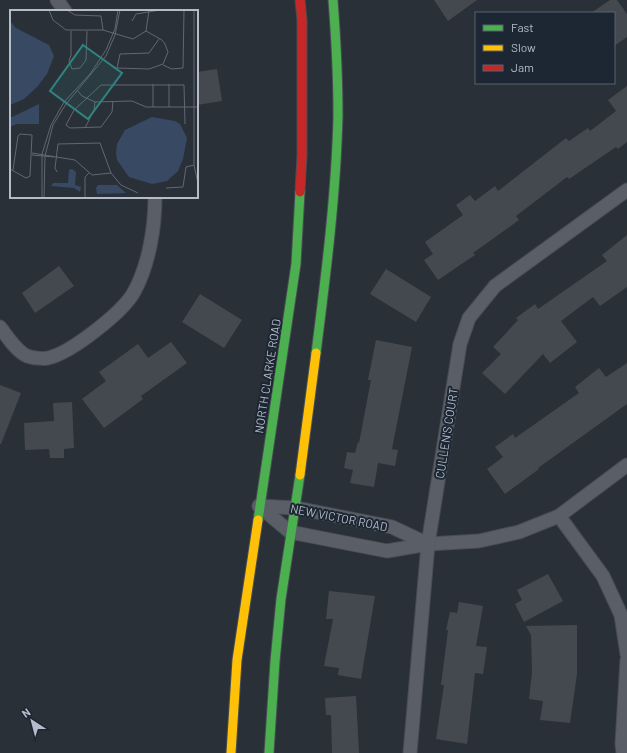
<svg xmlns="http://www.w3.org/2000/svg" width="627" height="753" font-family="Barlow,sans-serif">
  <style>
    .building { fill: #444950 }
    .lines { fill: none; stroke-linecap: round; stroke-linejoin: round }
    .street-casing { stroke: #484c53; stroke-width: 15 }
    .fast-casing { stroke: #484c53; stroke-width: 11 }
    .slow-casing { stroke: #484c53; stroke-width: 11 }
    .jam-casing { stroke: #484c53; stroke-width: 11 }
    .street { stroke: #5a5e66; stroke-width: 13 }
    .fast { stroke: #4caf50; stroke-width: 9 }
    .slow { stroke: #ffc107; stroke-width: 9 }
    .jam { stroke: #c62828; stroke-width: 9 }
    .labels { text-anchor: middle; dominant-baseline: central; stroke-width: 4; stroke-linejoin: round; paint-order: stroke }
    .street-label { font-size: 12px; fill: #b4bcc9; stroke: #1d2633 }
    .inset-road { fill: none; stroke: #616872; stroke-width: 1 }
    .view { fill: #308480; fill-opacity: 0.15; stroke: #308480; stroke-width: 2 }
    .inset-edge { fill: none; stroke: #b4bcc9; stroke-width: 2 }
  </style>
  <rect width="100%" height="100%" fill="#2a3038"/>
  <!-- building -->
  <g class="building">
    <polygon points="434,0 477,0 448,21"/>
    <polygon points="610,0 617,0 627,14 627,37 614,46 614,13 591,13"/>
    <polygon points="217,69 222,101 197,105 197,72"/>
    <polygon points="627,86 627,142 618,149 616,147 569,179 567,177 516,216 519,220 473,253 475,255 438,280 424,260 433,254 425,242 463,215 456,205 470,195 475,201 495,186 498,191 566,138 569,141 588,128 590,131 616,111 608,100"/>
    <polygon points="627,235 627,287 600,306 593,297 561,321 577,342 550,363 543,354 505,394 482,373 501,354 493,347 518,320 516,318 535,304 538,309 607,261 602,255"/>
    <polygon points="59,266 74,286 35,313 22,293"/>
    <polygon points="386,269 431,297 416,322 370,294"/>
    <polygon points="200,294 242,320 224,348 182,322"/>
    <polygon points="376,340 412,347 392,449 398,450 395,466 378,463 374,487 350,483 353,470 344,468 347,452 355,453 358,442 359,443 371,380 368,380"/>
    <polygon points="171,342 187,363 141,396 143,399 104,428 82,399 106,381 99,372 138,344 148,358"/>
    <polygon points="627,363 627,404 538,468 539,469 505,494 487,469 503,457 495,447 513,434 515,438 579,393 575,387 599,368 606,377"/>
    <polygon points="0,385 21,393 1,444 0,444"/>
    <polygon points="72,402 74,448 64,449 64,458 50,458 49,449 25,450 24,423 54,421 53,403"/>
    <polygon points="548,574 563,601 524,622 515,604 522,600 517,590"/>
    <polygon points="329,591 375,596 361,679 338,675 339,668 324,666 333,619 326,619"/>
    <polygon points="459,602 483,606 476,646 487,647 483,674 475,673 467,744 436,739 444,685 441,685 448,630 446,630 450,612 457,613"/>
    <polygon points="577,625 577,674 570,723 540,720 543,701 529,699 532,672 531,635 526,626"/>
    <polygon points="356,696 359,753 332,753 331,715 326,715 325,698"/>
  </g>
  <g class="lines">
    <defs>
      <g id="street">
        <polyline points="57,0 65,11"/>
        <path d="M0 327C7 336 16 351 27 356 32 358 44 359 48 358 71 353 123 312 134 292 149 265 155 227 155 197"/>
        <polyline points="259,506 290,532 387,551 428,544 479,541 519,532 559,516 627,465"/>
        <polyline points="259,506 296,508 392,527 428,544"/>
        <polyline points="559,516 603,576 621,615 627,654"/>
        <polyline points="410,753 428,544 460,344 469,318 495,286 627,190"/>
        <polyline points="623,753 622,744 627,660"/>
      </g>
      <g id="fast">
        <path d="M316 353C326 274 336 195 338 116 338 77 336 39 333 0"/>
        <polyline points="258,520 296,264 300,192"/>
        <polyline points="269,753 275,661 281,599 300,475"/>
      </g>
      <g id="slow">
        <polyline points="300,475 316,353"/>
        <polyline points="231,753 237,660 258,520"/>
      </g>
      <polyline id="jam" points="300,192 302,155 302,20 300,0"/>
    </defs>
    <!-- street casing -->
    <use href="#street" class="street-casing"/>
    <!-- fast casing -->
    <use href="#fast" class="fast-casing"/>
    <!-- slow casing -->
    <use href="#slow" class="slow-casing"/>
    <!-- jam casing -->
    <use href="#jam" class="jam-casing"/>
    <!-- street -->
    <use href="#street" class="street"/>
    <!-- fast -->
    <use href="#fast" class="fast"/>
    <!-- slow -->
    <use href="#slow" class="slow"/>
    <!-- jam -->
    <use href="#jam" class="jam"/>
  </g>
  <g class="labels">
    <!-- street labels -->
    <g class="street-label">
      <text transform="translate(267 376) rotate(-81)">NORTH CLARKE ROAD</text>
      <text transform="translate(446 433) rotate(-81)">CULLEN'S COURT</text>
      <text transform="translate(339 517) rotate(11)">NEW VICTOR ROAD</text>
    </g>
  </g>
  <!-- overview -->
  <g transform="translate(10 10)">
    <rect width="188" height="188" fill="#2a3038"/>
    <path d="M0 11 6 18 39 35 44 46 37 64 27 77 14 89 0 95ZM29 94V114H7L0 117V108ZM142 107 165 111 170 114 177 128 173 149 168 161 157 171 142 174 119 167 107 150 106 143 107 134 115 120ZM62 159 66 162 65 175 71 177 70 182 64 178 41 176 43 173H58L59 160ZM88 175H107L116 183 87 184 86 178Z" fill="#384963"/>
    <path class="inset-road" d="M39 0 43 10 56 20H93L123 29 136 21 139 0M57 0 65 5 91 6 93 20M184 0V155L188 173M122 11 126 4 150 0M61 21V45L59 51 62 59 70 58 76 50 77 21M136 21 152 30 155 34 158 42 153 54 139 59 107 58 110 44 139 43 149 29M153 55 162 59 173 58 174 0M67 80 72 86 85 92 122 91 136 97H188M103 91 102 102 91 117 60 118 56 115 64 100 91 75H174L175 114M143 97V74M159 97V74M75 118 84 100 85 92M22 143 65 150 82 165 101 163M22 145 44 147M0 159 16 168 20 166 22 125 10 124 8 126 3 160M47 162 45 158 48 134 90 133 101 163 111 175 128 183M156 178 173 177 176 157 184 155M32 188V144L41 115 54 92 80 64 96 40 105 19 108 0M34 188 35 146 43 115 56 94 96 46 105 25 110 0M75 188V167L79 163"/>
    <path class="view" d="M73 35 112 63 78 109 40 81Z"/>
    <rect width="188" height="188" class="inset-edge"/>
  </g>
  <!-- legend -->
  <rect x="475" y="12" width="140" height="72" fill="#1d2633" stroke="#59626f"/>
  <rect x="483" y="25" width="20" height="6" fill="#4caf50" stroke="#59626f"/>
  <text x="511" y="32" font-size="12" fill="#b4bcc9">Fast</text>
  <rect x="483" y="45" width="20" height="6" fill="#ffc107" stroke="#59626f"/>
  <text x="511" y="52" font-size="12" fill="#b4bcc9">Slow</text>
  <rect x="483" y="65" width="20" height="6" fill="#c62828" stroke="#59626f"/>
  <text x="511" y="72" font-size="12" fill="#b4bcc9">Jam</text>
  <!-- north arrow -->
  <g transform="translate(32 721) rotate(324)" stroke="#1d2633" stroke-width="3" paint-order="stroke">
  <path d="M0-3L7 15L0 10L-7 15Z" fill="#b4bcc9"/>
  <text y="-6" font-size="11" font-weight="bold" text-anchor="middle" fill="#b4bcc9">N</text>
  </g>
</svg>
